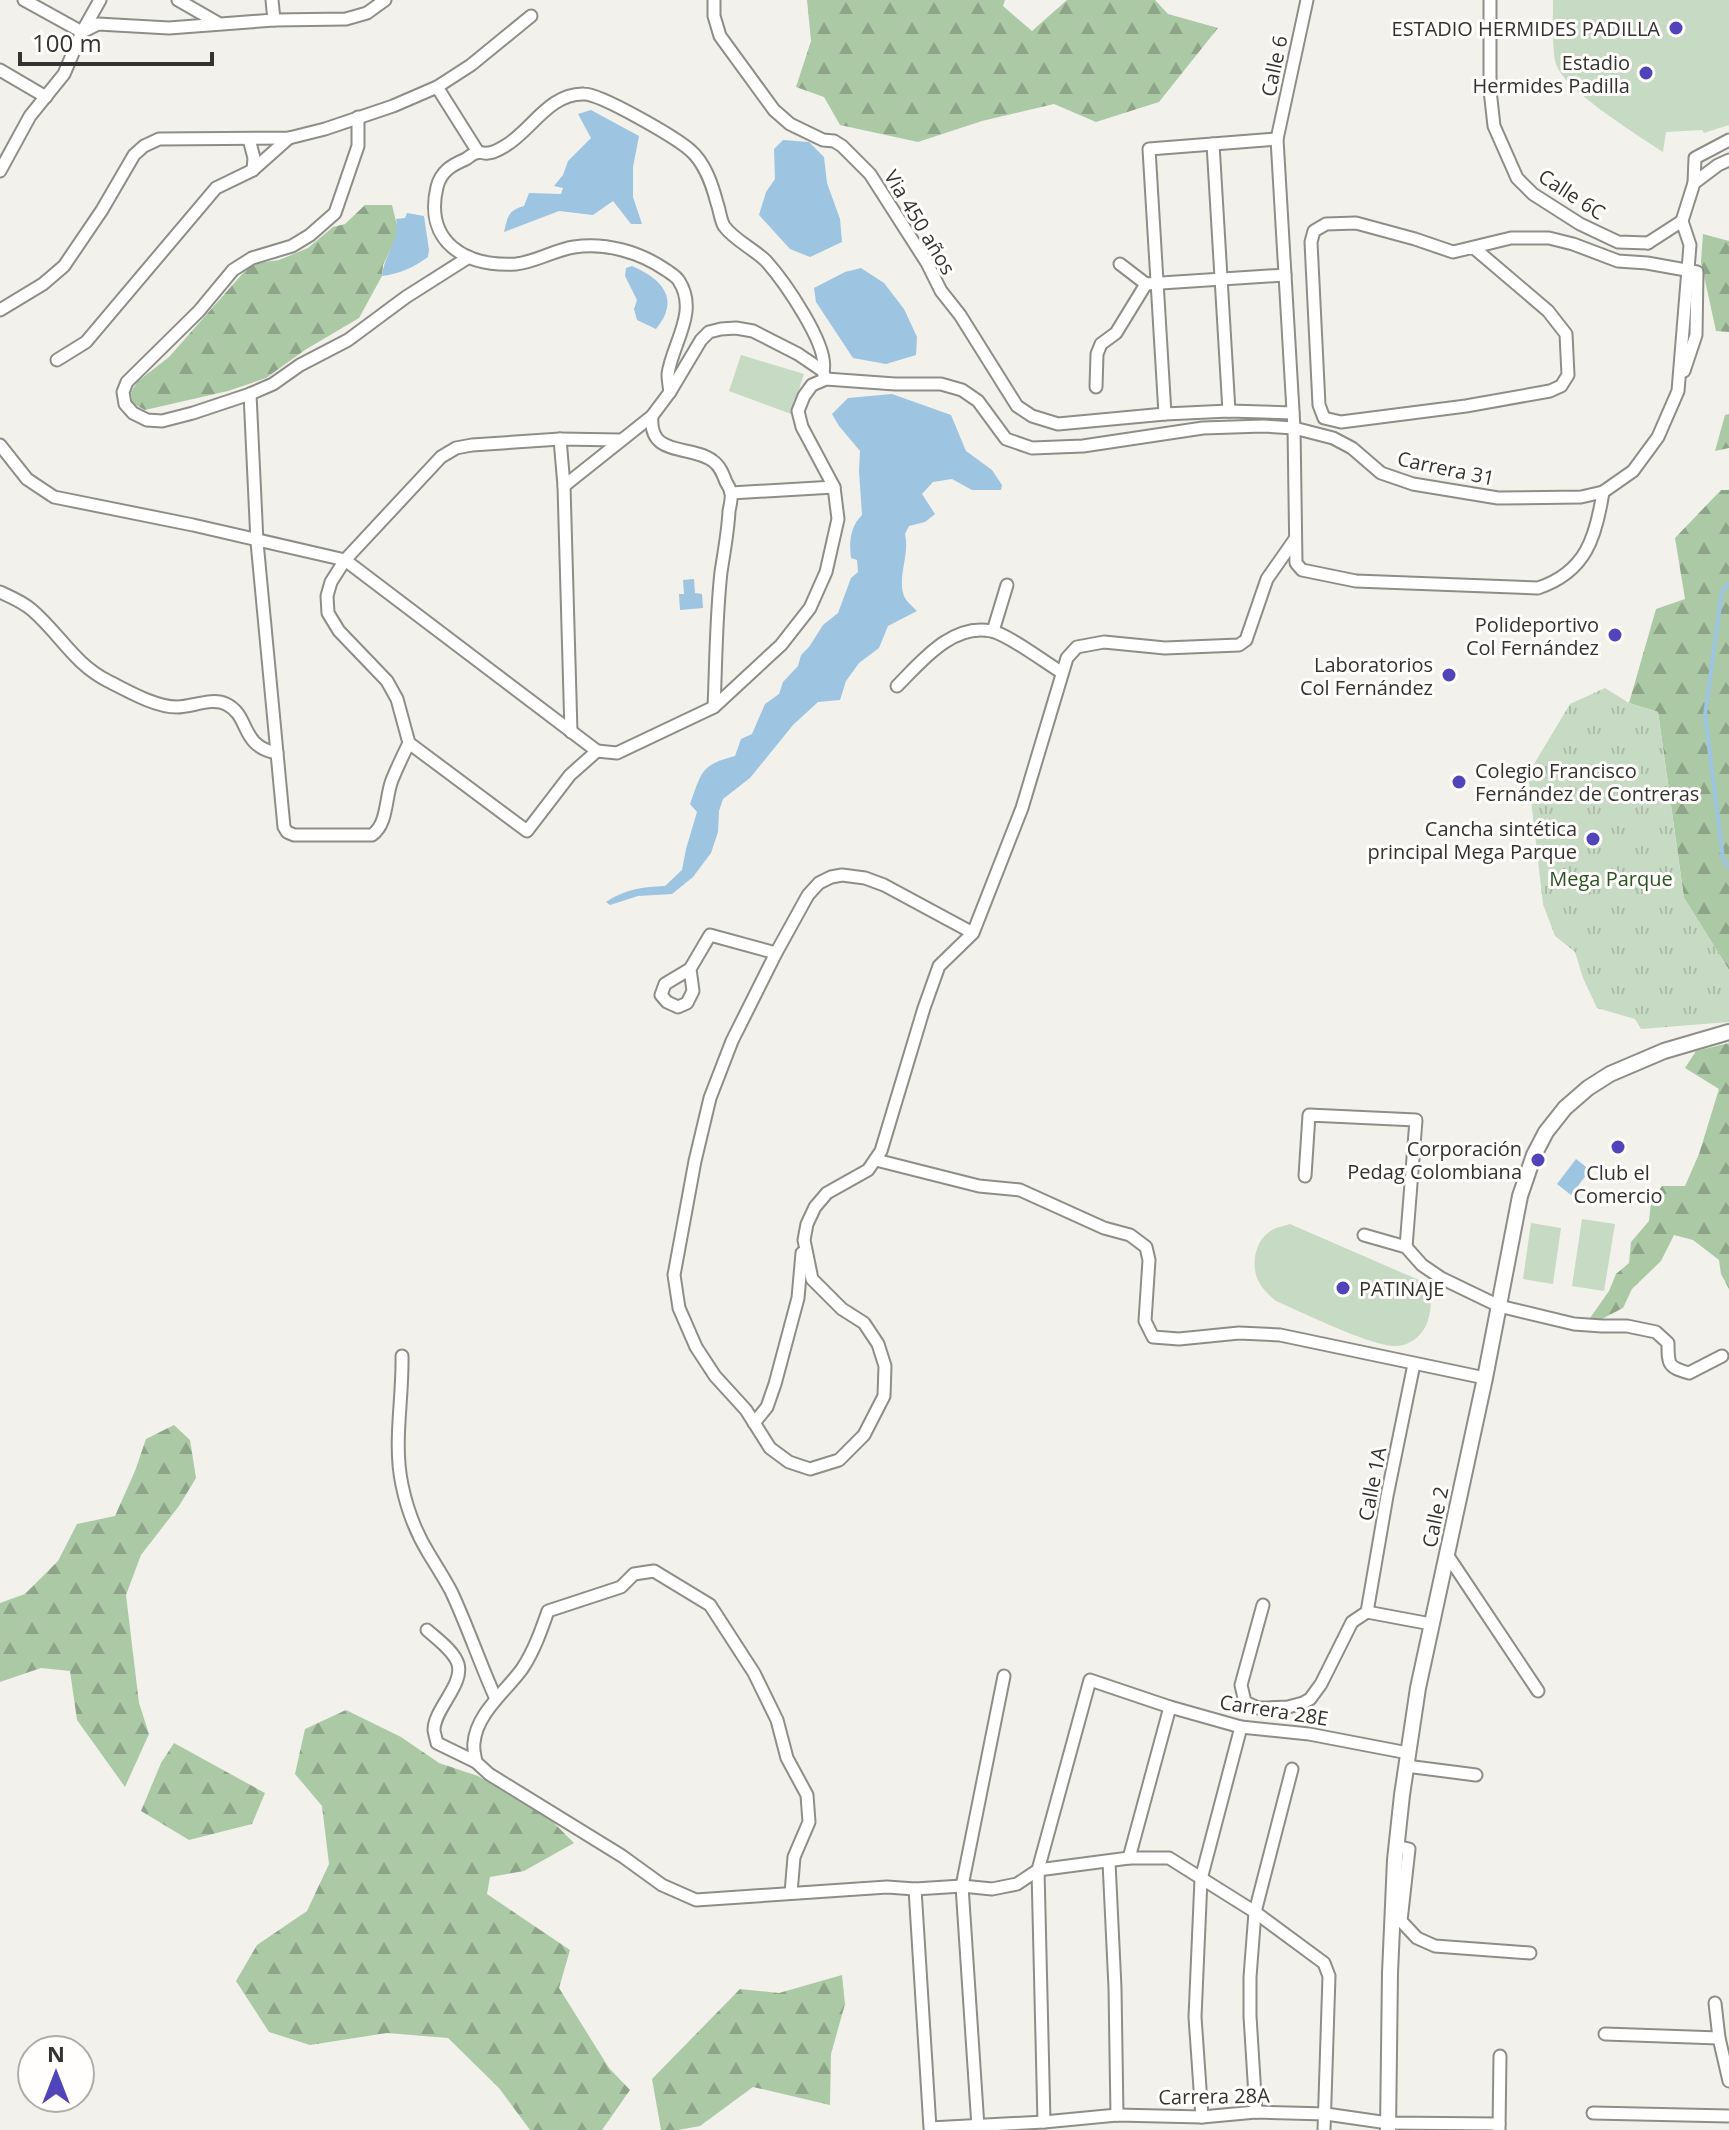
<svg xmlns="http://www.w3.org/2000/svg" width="1729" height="2130" font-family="'Open Sans',sans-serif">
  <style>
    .green { fill: #c7dac3 }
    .forest { fill: url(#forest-firs) }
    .park { fill: url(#park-tufts) }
    .water { fill: #9dc4e0 }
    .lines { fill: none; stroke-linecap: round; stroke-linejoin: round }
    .stream { stroke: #9dc4e0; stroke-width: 4 }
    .minor-casing { stroke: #8e8d88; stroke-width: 15 }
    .tertiary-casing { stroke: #8e8d88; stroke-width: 18 }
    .minor { stroke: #fff; stroke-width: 11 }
    .tertiary { stroke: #fff; stroke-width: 14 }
    .poi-dot { fill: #5143ba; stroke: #fffefc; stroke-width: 3 }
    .labels { text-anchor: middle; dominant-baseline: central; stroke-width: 6; stroke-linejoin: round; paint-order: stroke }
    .poi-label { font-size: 20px; fill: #343331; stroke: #fffefc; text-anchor: end }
    .street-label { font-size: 20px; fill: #343331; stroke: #fffefc }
    .park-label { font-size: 20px; fill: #2b5223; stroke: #fffefc }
  </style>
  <defs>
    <pattern id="forest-firs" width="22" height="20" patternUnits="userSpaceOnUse" patternTransform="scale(2)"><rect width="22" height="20" fill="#acc9a6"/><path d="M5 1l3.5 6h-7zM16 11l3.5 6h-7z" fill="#8da488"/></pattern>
    <pattern id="park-tufts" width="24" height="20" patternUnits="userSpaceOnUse" patternTransform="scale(2)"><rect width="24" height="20" fill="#c7dac3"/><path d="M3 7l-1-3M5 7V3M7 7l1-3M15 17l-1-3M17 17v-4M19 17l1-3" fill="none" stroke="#acbca8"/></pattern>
  </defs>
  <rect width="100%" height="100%" fill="#f3f1ec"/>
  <!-- green -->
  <g class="green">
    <path d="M1553 0H1729V125L1704 133 1702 130 1666 132 1663 152C1638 135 1565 91 1556 64 1552 53 1553 13 1553 0Z"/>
    <polygon points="741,355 804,374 791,414 729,391"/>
    <polygon points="1582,1219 1615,1224 1604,1291 1572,1286"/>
    <polygon points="1531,1223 1561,1228 1553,1284 1523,1279"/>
    <path d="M1290 1224 1421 1281C1431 1294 1433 1304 1428 1320 1424 1334 1412 1345 1397 1346 1375 1348 1301 1312 1276 1301 1270 1296 1263 1290 1259 1282 1250 1266 1255 1239 1272 1230 1277 1227 1285 1226 1290 1224Z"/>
  </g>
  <!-- forest -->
  <g class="forest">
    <polygon points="807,0 1005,0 1003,6 1032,31 1067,0 1155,0 1168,14 1218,28 1159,102 1096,122 1054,104 982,121 918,142 840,125 824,97 796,87 811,41"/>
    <polygon points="365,205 392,205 398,230 397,237 383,265 382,276 359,318 305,350 266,378 228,391 145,410 132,403 131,392 137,382 169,357 251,264 279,260 308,248 333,227 345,224"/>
    <polygon points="1703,234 1729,241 1729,332 1716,331 1701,262"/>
    <polygon points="1729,414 1729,448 1715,451 1725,415"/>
    <polygon points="1721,490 1729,490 1729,970 1684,898 1658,712 1629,703 1656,609 1685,599 1675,538"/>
    <polygon points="1729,1043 1729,1289 1721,1274 1719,1260 1693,1240 1674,1235 1661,1261 1632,1289 1623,1308 1598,1321 1590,1318 1609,1291 1616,1274 1629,1263 1631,1242 1649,1221 1651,1202 1662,1186 1685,1186 1699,1154 1719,1089 1685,1068 1696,1051"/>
    <polygon points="174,1425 190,1440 196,1478 179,1506 141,1555 126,1595 139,1703 149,1734 125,1787 77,1720 70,1671 41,1668 0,1682 0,1603 25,1594 58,1561 77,1524 115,1516 135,1471 146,1439"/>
    <polygon points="346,1710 401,1737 439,1763 478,1776 551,1820 574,1843 524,1871 490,1877 487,1894 570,1950 559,1988 609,2068 630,2090 602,2130 530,2130 499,2088 448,2038 387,2033 310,2045 269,2032 236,1981 257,1945 307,1911 329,1864 322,1806 295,1774 305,1729"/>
    <polygon points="174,1743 265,1793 252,1824 189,1840 141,1811 161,1763"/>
    <polygon points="842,1975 845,2004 831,2054 830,2105 753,2087 700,2126 678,2130 661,2130 652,2079 740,1989 779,1993"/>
  </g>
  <!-- park -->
  <polygon class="park" points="1605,688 1629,703 1658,712 1684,898 1729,970 1729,1022 1641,1029 1635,1019 1597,1008 1583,978 1575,952 1555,936 1543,904 1528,774 1570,704"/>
  <!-- water -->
  <g class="water">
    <path d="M591 110 639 136 633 167V197L642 224H631L613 201 593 215 559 211 504 232C508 217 507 211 524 206L529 193 561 194 563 188 554 186 563 175 568 161 591 138 578 114Z"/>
    <polygon points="783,140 809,142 824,157 827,183 840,219 842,242 810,257 790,249 759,215 766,192 775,179 774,149"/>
    <path d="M407 213 424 216 429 250 428 257C414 267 400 274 382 276 384 254 400 243 396 219L405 218Z"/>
    <path d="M632 266C662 279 681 299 656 329L637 320 634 309 637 300 625 276 626 268Z"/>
    <polygon points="861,268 884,283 904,309 917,337 916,355 886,364 853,358 816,302 814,288 845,272"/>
    <path d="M892 394 951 415 966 451 992 470 1002 485 1001 490H972L952 479 933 482 922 494 935 514 925 522 909 526 905 534C910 555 897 576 904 596 906 601 913 607 917 611L888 626 879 648 859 663 846 681 840 700 818 702 793 725 750 778 723 799 719 811 718 832 711 853 693 877 672 894 638 896 610 905 606 902C625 889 643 887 665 886L682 870 686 849 697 812 690 804C702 772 700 765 735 756L741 739 752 734 765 704 779 694 783 682 798 666 801 655 809 647 823 625 838 613 851 578 858 572 857 560 851 558C849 542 850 527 862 515L859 471 860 451 839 426 832 414 848 398Z"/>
    <polygon points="694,579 695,593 702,594 703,608 680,610 679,594 684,594 683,580"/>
    <polygon points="1576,1159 1590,1170 1571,1195 1557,1184"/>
  </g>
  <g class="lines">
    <!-- stream -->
    <polyline class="stream" points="1729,584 1722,591 1705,715 1723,859 1729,867"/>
    <defs>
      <g id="minor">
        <polyline points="24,0 82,32 100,0"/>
        <polyline points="178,0 218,23"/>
        <polyline points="272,0 274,20"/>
        <polyline points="714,0 714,16 720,36 774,110 790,124 823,140 834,141 842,146 870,174 927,263 941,291 960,315 1017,406 1032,416 1058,424 1165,414 1229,411 1293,413"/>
        <path d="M1307 0 1277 139 1294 428 1296 563 1302 570 1356 581 1538 588C1586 572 1596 537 1603 492"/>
        <polyline points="1490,0 1490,90 1494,126 1517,178 1533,194 1580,224 1618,242 1648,243"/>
        <polyline points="0,70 46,97"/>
        <polyline points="437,87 478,152"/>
        <polyline points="358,117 358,146 335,213 310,235 292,246 252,258 233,270 199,311 127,382 123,392 125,404 133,413 147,420 162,421 193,413 250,394 273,384 300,365 348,340 406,297 469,257"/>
        <polyline points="249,139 254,158 253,170"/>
        <polyline points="1213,144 1229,411"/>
        <polyline points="0,171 30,116 64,74 82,32 98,24 169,28 274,20 346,19 367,13 385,0"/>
        <polyline points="1694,183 1695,158 1729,140"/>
        <polyline points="1682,221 1694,183 1718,165 1729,160"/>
        <polyline points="1648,243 1682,221"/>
        <polyline points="1474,248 1548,311 1566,334 1568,375 1561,386 1550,391 1466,406 1341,422 1324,418 1319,405 1311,242 1314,231 1326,224 1356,223 1415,239 1453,252 1511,238 1549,238 1573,244 1618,261 1647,263 1697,272 1696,335 1684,371"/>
        <polyline points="1120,264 1146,284 1285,275"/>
        <polyline points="0,310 43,284 64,266 102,210 134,155 144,146 159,139 289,138 325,129 393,106 437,87 471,65 531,16"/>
        <polyline points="57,360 86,342 216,188 253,170 289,138"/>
        <polyline points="1096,387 1097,354 1101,344 1116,333 1146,284"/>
        <path d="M670 392C669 386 668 379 668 374 672 344 699 312 679 281 676 276 670 273 666 270 640 252 605 242 574 247 554 250 536 262 516 264 465 267 424 242 437 187 441 171 452 165 466 159 469 157 472 154 476 153 483 151 481 154 488 153 493 153 500 149 505 146 531 131 549 93 584 94 601 94 675 137 690 150 705 163 712 184 717 203 720 211 720 219 724 226 734 240 754 249 766 261 783 280 830 346 823 371"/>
        <path d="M250 394 257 542 284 827 287 832 294 835H372C388 824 385 798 392 780 397 768 403 755 409 743"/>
        <polyline points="1165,414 1149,149 1277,139"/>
        <path d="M652 416C648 458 691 444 713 461 720 466 723 474 726 482 728 485 730 489 731 493 732 498 730 506 729 511 728 532 724 552 721 572 716 617 716 662 714 707"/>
        <polyline points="560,439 564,486 571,732"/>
        <polyline points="620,440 560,439 472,445 456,448 441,457 345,560 331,582 327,596 328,613 339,631 387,681 397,699 409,743 527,831 570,775 597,751 617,753 714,707 781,645 810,608 826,572 838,519 834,487 802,427 798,411 804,396 812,385 826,379 895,384 941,384 962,390 978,401 1006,439 1032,448 1083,446 1203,428 1263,426 1294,428 1333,438 1352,448 1381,473 1413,484 1498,498 1581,497 1603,492 1633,471 1658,437 1678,391 1690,245 1682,221"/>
        <polyline points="0,445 27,479 54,497 193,525 345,560 597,751"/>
        <polyline points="564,486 652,416 670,392 701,340 709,332 721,329 736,328 753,331 798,354 823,371 824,375"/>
        <polyline points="731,493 834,487"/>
        <path d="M0 592C11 597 23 602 32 610 60 634 74 664 108 681 128 691 155 707 177 707 192 707 212 697 226 704 251 716 239 746 277 753"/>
        <polyline points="993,631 1007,585"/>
        <path d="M897 686C921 662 952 623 991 631 1006 633 1046 663 1061 672"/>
        <polyline points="973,933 884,885 865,878 842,875 831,877 819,883 808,895 776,953 732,1041 710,1098 695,1161 674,1275 679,1308 696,1347 715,1376 746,1410 770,1448 789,1462 810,1469 839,1460 864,1435 884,1396 885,1366 878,1344 864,1323 842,1309 812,1279 804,1240 807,1224 815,1207 827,1193 868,1170 881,1151 924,1008 939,966 973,933 1022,808 1067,658 1077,647 1104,642 1165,648 1239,645 1246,640 1267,579 1295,539"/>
        <polyline points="690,969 693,991 687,1003 678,1007 667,1002 661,995 665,984 690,969 710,935 776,953"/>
        <polyline points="876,1160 979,1186 1020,1190 1104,1228 1130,1235 1146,1247 1149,1260 1145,1321 1153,1337 1179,1339 1239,1333 1280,1335 1485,1378"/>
        <polyline points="1305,1176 1309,1115 1416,1120 1406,1247"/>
        <path d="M1364 1235 1406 1247 1422 1265 1441 1278 1499 1306 1574 1324 1602 1326H1627L1656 1332 1668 1343C1668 1365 1668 1367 1689 1373L1722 1356"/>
        <path d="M402 1356C403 1399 393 1443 402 1485 407 1509 416 1533 429 1554 437 1567 444 1578 451 1591 468 1627 480 1664 496 1699"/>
        <polyline points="754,1423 767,1407 775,1384 798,1298 802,1253"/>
        <polyline points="1448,1556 1538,1691"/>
        <polyline points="1263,1605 1241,1685 1245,1702 1258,1708 1266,1708 1288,1707 1303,1703 1310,1699 1321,1684 1352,1622 1367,1612 1431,1624"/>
        <polyline points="1367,1612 1387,1496 1414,1364"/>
        <path d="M427 1630C437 1639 454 1651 458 1664 464 1685 434 1709 434 1730 434 1732 437 1742 437 1743L476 1762 489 1774 622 1856 662 1885 696 1900 887 1887 915 1889 962 1886 992 1889 1017 1884 1038 1870 1129 1858H1169L1255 1912 1324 1963 1329 1976 1324 2130"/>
        <path d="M476 1762C475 1756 473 1749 474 1743 476 1714 506 1691 522 1669 534 1651 541 1631 548 1611L621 1587 634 1574 654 1571 710 1605 754 1673 777 1720 787 1758 807 1795 809 1822 794 1857 791 1893"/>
        <polyline points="1406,1766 1476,1775"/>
        <polyline points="1396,1846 1409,1849 1401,1921 1417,1938 1435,1946 1530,1953"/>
        <polyline points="1129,1858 1170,1707"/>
        <polyline points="1109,1862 1115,1988 1117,2115"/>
        <polyline points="915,1889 930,2128 1044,2122 1117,2115 1202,2117 1256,2112 1326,2114 1388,2123 1499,2124"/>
        <polyline points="1715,2003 1719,2038 1729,2081"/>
        <polyline points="1605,2034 1719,2038"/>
        <polyline points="1256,2112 1250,2016 1250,1977 1255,1912 1292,1769"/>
        <polyline points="1593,2113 1729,2116"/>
        <polyline points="1202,2117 1195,2017 1201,1879 1241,1727"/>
        <polyline points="1044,2122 1038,1870 1090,1680 1170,1707 1241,1727 1309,1734 1408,1753"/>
        <polyline points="978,2127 962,1886 1004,1676"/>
        <polyline points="1499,2130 1500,2056"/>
      </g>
      <polyline id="tertiary" points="1388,2130 1390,1973 1395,1860 1402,1795 1418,1688 1485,1378 1520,1196 1534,1155 1546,1132 1565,1108 1588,1088 1610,1074 1664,1051 1729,1032"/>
    </defs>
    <!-- minor casing -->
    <use href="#minor" class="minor-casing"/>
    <!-- tertiary casing -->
    <use href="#tertiary" class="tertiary-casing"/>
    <!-- minor -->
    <use href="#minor" class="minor"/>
    <!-- tertiary -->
    <use href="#tertiary" class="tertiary"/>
  </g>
  <!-- markers -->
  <g class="poi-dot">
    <circle cx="1676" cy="28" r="8"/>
    <circle cx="1646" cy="73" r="8"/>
    <circle cx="1615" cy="635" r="8"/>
    <circle cx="1449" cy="675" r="8"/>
    <circle cx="1459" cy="782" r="8"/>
    <circle cx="1593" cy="839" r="8"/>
    <circle cx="1618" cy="1147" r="8"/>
    <circle cx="1538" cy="1160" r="8"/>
    <circle cx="1343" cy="1288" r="8"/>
  </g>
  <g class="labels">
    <!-- poi labels -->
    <g class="poi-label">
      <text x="1660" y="28">ESTADIO HERMIDES PADILLA</text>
      <text x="1630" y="62">Estadio<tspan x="1630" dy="23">Hermides Padilla</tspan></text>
      <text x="1599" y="624">Polideportivo<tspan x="1599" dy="23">Col Fernández</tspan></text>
      <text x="1433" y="664">Laboratorios<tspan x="1433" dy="23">Col Fernández</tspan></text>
      <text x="1475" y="770" text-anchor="start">Colegio Francisco<tspan x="1475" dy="23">Fernández de Contreras</tspan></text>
      <text x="1577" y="828">Cancha sintética<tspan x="1577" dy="23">principal Mega Parque</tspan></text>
      <text x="1522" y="1148">Corporación<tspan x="1522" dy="23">Pedag Colombiana</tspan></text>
      <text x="1618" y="1172" text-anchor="middle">Club el<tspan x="1618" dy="23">Comercio</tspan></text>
      <text x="1359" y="1288" text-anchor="start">PATINAJE</text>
    </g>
    <!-- street labels -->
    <g class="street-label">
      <text transform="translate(1274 66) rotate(-78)">Calle 6</text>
      <text transform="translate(1572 194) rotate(33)">Calle 6C</text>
      <text transform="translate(920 222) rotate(59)">Via 450 años</text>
      <text transform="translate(1446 468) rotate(12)">Carrera 31</text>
      <text transform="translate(1372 1484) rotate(-79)">Calle 1A</text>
      <text transform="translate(1435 1517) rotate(-78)">Calle 2</text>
      <text transform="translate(1274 1710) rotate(9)">Carrera 28E</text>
      <text transform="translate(1214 2096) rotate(-1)">Carrera 28A</text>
    </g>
    <!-- park labels -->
    <g class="park-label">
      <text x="1611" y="878">Mega Parque</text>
    </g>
  </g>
  <!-- north arrow -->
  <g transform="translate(56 2074)"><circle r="38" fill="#fffefc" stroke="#aeadab" stroke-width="2"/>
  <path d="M0-6L14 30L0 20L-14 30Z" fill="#5143ba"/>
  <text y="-12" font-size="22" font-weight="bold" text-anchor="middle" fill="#343331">N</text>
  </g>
  <!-- scale -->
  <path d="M20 52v12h192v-12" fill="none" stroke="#343331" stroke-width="4"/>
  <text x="32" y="52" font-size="24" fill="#343331" stroke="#fffefc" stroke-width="6" paint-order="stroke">100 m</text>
</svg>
